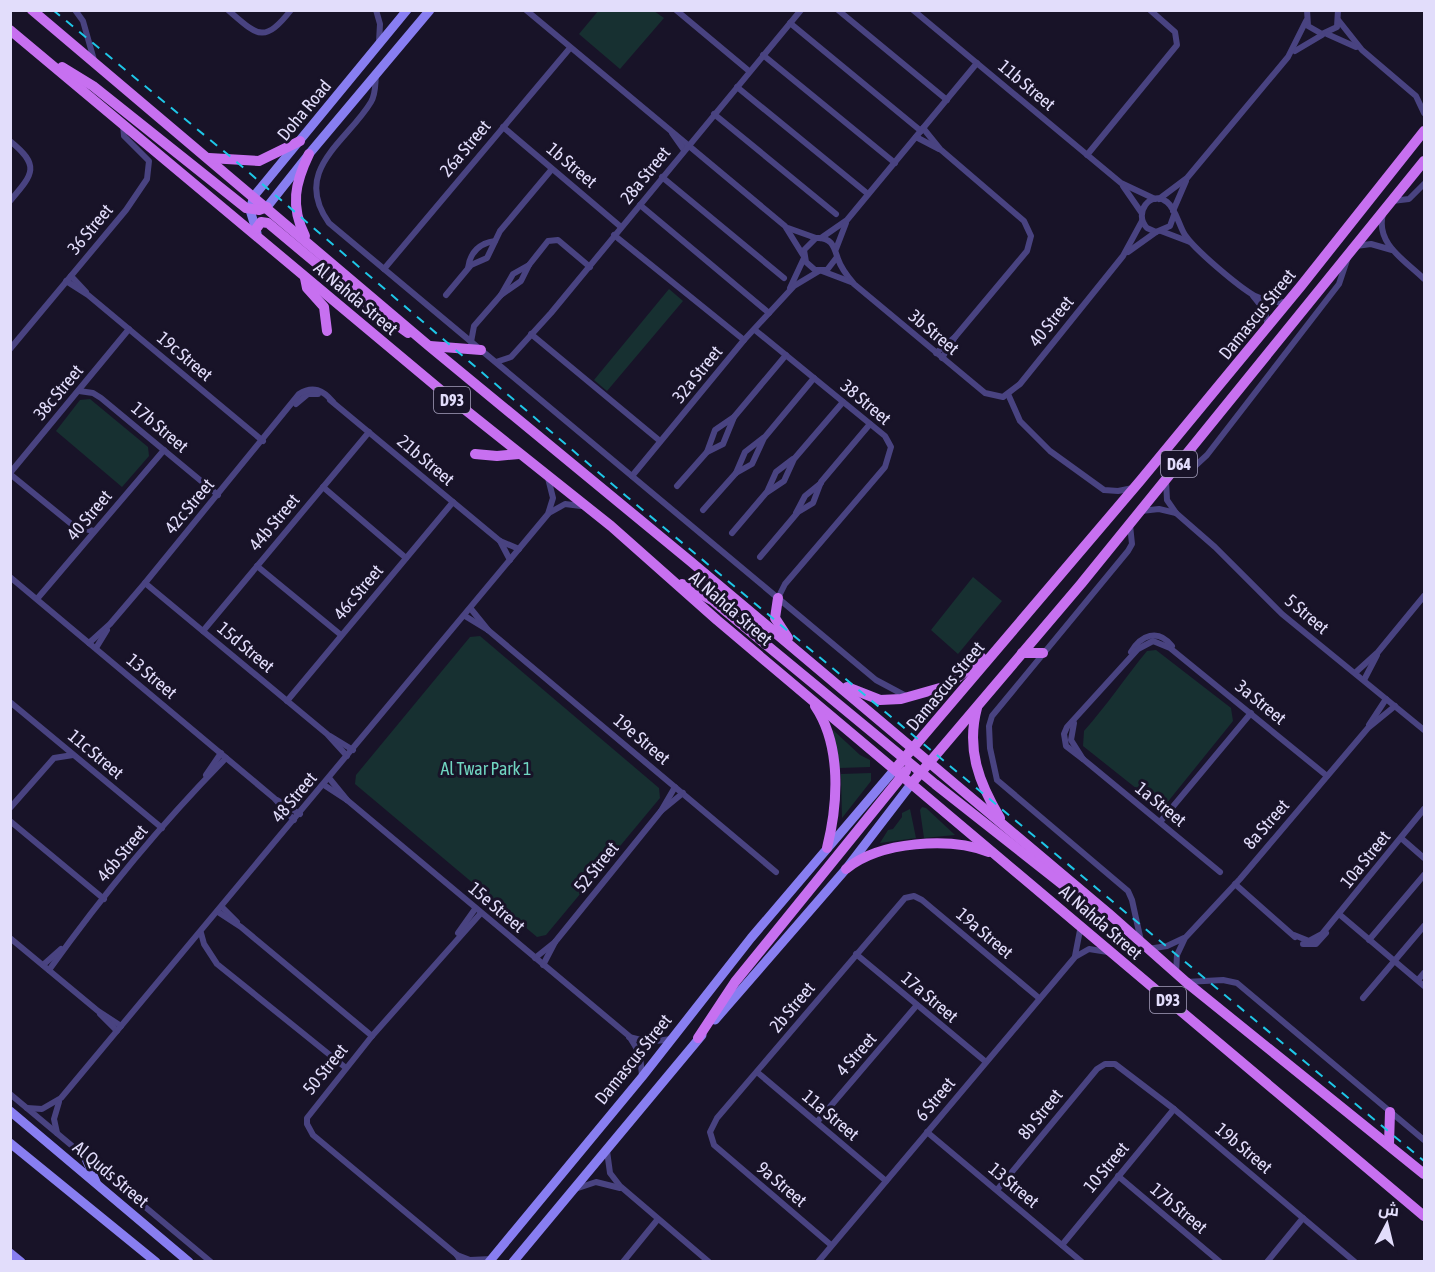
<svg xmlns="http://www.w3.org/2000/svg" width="1435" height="1272" font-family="'Asap Condensed',Cairo,sans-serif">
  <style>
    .green { fill: #173031 }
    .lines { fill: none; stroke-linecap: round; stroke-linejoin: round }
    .street { stroke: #494381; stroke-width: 6 }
    .secondary { stroke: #887ef1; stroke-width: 9 }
    .primary { stroke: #c770f0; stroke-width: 10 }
    .rail { stroke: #1ec7e7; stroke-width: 2; stroke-dasharray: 9 8; stroke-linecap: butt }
    .labels { text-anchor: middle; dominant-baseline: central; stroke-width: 6; stroke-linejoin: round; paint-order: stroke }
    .shield { fill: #181328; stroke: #a5a0bc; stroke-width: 1.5 }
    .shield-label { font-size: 16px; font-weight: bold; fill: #e2ddfb }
    .street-label { font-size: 18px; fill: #e2ddfb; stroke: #181328 }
    .park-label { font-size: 18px; fill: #70d5c1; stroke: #181328 }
  </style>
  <rect width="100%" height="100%" fill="#181328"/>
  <!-- green -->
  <g class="green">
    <polygon points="599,10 654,11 664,18 620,69 579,34"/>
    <polygon points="669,289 683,301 607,391 594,380"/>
    <polygon points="90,399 148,447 149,456 122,487 56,431 80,400"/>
    <polygon points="973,577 1002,601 958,654 931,630"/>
    <polygon points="480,636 659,788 660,798 546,935 537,937 355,784 356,775 470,637"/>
    <path d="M1156 650 1231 708 1233 721 1166 804H1156L1083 746 1084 731C1107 705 1125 678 1147 651Z"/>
    <polygon points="833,730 860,755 870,760 870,767 839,768"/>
    <polygon points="871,773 871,781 842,818 841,774"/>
    <polygon points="922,807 926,808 955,835 924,838 920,810"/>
    <polygon points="910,809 916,838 880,843 888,830 893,829 902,817 902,813"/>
  </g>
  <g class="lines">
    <!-- street -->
    <g class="street">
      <polyline points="75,10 83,21 94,60"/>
      <path d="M228 10C258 36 264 44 291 10"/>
      <polyline points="376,10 380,24 379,42"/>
      <polyline points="526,10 785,226 803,255"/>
      <polyline points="676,10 749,71"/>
      <polyline points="838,10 947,100"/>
      <polyline points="913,10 1121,183 1155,199"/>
      <polyline points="1307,10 1308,26 1322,34 1337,27 1338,10"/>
      <polyline points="1339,21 1362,50 1416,96 1424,113"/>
      <polyline points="790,23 921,131"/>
      <polyline points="1327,34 1356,47"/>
      <polyline points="1295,51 1322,35"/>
      <polyline points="763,55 895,163"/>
      <path d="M376 75C375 84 376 94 371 102 347 142 291 170 329 223L876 680 906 696"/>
      <polyline points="737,87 868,194"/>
      <polyline points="714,114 836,214"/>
      <polyline points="503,127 621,227"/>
      <polyline points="923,128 940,149 1024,221 1031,236 1027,251 955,337 942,358"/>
      <polyline points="672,133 684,150"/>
      <polyline points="916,137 939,149"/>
      <path d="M10 141C41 166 33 174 10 201"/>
      <polyline points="1087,155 1177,45 1175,32 1150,10"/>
      <polyline points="662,177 784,278"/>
      <polyline points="1123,186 1141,212"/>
      <polyline points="1159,199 1187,178 1288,57 1306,21"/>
      <polyline points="1392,201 1409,199 1424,184"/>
      <polyline points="640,205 769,313"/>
      <polyline points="1173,211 1186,181"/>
      <path d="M1383 214C1375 244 1406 261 1424 279"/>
      <path d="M1174 215 1170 226 1156 232 1147 228C1133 214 1150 189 1167 202 1176 209 1179 226 1185 235 1195 250 1239 287 1255 296 1265 301 1275 303 1286 302"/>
      <polyline points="788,228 816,238"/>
      <polyline points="1161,231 1190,242"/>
      <polyline points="614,235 744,340"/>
      <polyline points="821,238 847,220 977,63"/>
      <polyline points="1356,246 1371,244 1392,250"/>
      <polyline points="836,249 846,223"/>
      <polyline points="1128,252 1156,232"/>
      <path d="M837 257 827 270H815L806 262 804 250 816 238C832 237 834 247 838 259 841 268 848 277 854 284L985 393 1003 397 1020 384 1123 256 1142 221"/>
      <path d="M468 268C470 252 480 243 495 241"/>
      <polyline points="384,269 570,48"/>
      <polyline points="822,271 851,282"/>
      <polyline points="71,276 86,292"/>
      <polyline points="66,281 88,295 263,441"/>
      <polyline points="790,288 804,258"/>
      <polyline points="446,295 471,265 487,258 500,231 552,169"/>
      <polyline points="501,295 513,274 529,265"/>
      <polyline points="1253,296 1265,311 1268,326"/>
      <polyline points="755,330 885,436 891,447 885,467 785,584 778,598"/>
      <polyline points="531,334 660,441"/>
      <polyline points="471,342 474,326 501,295 521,281 529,265 548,241 558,240 590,267"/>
      <polyline points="10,349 126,210 147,179 149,161 124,136 123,125"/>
      <polyline points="936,353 955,337"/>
      <polyline points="496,362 511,357 551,313 801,10"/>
      <polyline points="79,391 93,393 101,398 218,495"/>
      <polyline points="1008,394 1020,421 1050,451 1104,490 1118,491 1133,488"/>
      <polyline points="330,400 500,541 519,549"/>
      <polyline points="296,404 308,394 318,394"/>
      <polyline points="707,452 715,430 734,417"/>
      <polyline points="1173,471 1194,467 1207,455 1339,284 1348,257"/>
      <polyline points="10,473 129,329"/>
      <polyline points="736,473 745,452 763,438"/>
      <polyline points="10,474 75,527 94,531"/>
      <polyline points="632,476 744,340 794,286 819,271"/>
      <polyline points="1166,481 1167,500 1176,513 1215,547 1282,614 1424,730"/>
      <polyline points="677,486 707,452 723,444 734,417 786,355"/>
      <polyline points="323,487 406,558"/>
      <polyline points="767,492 776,472 793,459"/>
      <polyline points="703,510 736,473 752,464 764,438 814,378"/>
      <polyline points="1141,511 1159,509 1176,513"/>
      <polyline points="549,513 565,504 581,506"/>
      <polyline points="796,513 805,496 821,483"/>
      <polyline points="1130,525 1132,544 1128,551 992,716 989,726 990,748 997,780 1128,891 1132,900 1141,941"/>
      <polyline points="732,533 766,493 784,481 794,459 843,402"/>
      <polyline points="500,541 510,560"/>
      <polyline points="760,557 798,512 813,503 821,482 870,424"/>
      <polyline points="257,566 341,635"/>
      <polyline points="10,577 274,798 294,820"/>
      <polyline points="145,583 327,734 347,756"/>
      <polyline points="37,599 164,450"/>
      <polyline points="471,609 488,630"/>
      <polyline points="465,616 488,630 776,872"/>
      <polyline points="203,631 369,432"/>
      <path d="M89 643 110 624 145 583 299 394C313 385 323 390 333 402"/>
      <polyline points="96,648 107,630"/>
      <path d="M1131 652C1141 635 1158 628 1172 646"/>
      <polyline points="1355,673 1378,652 1424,596"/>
      <polyline points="1364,680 1377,655"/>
      <polyline points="287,701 453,502"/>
      <polyline points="10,702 162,828"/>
      <polyline points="1074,723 1071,740 1083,759 1220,872"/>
      <polyline points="1369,725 1386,699"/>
      <polyline points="330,736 353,750"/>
      <polyline points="1083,759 1066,746 1064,734 1067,727 1138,649 1153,641 1170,648 1327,776"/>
      <polyline points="206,775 221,753"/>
      <polyline points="329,778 347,800"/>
      <polyline points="324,785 347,800 629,1036 640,1054 642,1076"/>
      <polyline points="277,800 300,814"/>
      <polyline points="10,808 54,758 73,755"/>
      <polyline points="661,811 683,793"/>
      <polyline points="10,821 104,899"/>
      <polyline points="1160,822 1251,713"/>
      <polyline points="1401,838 1424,858"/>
      <polyline points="1235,884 1295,937"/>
      <polyline points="222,907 237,922"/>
      <polyline points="218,912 241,927 372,1036"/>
      <polyline points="1339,914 1424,986"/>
      <polyline points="201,933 204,944 217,964 346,1068"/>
      <polyline points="458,933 475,909"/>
      <polyline points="1294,935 1309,941 1322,934 1424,809"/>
      <polyline points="10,938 98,1011 121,1026"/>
      <polyline points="1369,940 1424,875"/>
      <polyline points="1303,944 1316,944 1326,933"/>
      <polyline points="1148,949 1167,946 1184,938"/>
      <polyline points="856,954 986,1062"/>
      <polyline points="1075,956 1081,925"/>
      <polyline points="535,958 555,942 661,811 675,787"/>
      <polyline points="43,965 61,949"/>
      <polyline points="543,965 555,942"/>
      <path d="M49 970C102 896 162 823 226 758"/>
      <polyline points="1176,973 1177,955 1185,938 1240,879 1368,728 1395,706"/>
      <polyline points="1418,980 1424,973"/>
      <polyline points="1186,982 1223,980 1237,983 1424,1140"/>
      <polyline points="1363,998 1424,926"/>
      <polyline points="100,1014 117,1031"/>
      <polyline points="629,1037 649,1042 671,1039"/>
      <polyline points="757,1072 886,1181"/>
      <polyline points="10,1094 211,1262"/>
      <polyline points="27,1108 42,1109 61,1098 548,514 553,498 548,478"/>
      <polyline points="817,1122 917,1005"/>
      <polyline points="927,1132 1082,1262"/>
      <polyline points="57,1133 54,1119 59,1102"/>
      <polyline points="607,1151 610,1173 620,1186 709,1262"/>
      <polyline points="1118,1176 1220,1262"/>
      <polyline points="575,1189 596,1182 620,1188"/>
      <polyline points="997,1190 1097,1069 1105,1064 1115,1064 1174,1109 1355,1262"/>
      <polyline points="831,1245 714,1145 710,1132 717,1118 905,898 914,896 922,900 1039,998"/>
      <polyline points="1062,1245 1174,1109"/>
      <polyline points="457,1255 470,1260 491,1259"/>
      <polyline points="461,1262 457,1255 313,1135 307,1124 307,1118 372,1036 481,913"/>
      <polyline points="623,1262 658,1219"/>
      <polyline points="818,1262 1075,957 1089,949 1108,952"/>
      <polyline points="1267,1262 1303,1218"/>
    </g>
    <!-- secondary -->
    <g class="secondary">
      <polyline points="267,207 309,154 430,10"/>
      <polyline points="257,233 250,210 254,196 407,10"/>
      <polyline points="715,1020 846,869 912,783"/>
      <polyline points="10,1111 189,1262"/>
      <polyline points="10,1143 156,1262"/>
      <polyline points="84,1154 96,1182"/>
      <polyline points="10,1253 21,1262"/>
      <polyline points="489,1262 642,1077 751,938 895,769"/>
      <polyline points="513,1262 702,1035"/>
    </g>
    <!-- primary -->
    <g class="primary">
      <polyline points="32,10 429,346 690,561 1108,913 1186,982 1424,1174"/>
      <polyline points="10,30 443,392 611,526 717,620 1424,1216"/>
      <polyline points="62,67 93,86 246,208 259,210 267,207"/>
      <polyline points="209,158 259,161 300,141"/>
      <polyline points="256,229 261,222 268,223 346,288 408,333"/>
      <path d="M305 236C290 206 295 183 309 154"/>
      <polyline points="305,278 307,288 324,307 327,331"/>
      <polyline points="430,346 481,350"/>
      <polyline points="475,454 497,456 519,454"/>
      <polyline points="682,584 712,600 935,784 1067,888"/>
      <polyline points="778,598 775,618 788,638"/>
      <polyline points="1022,653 1043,653"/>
      <polyline points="847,687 880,700 901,699 947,686 982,658"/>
      <path d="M815 706C842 746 838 804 827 848"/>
      <path d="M977 708C966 749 979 783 1000 818"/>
      <polyline points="895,769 1140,481 1301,286 1424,131"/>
      <polyline points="912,783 1081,584 1424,161"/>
      <path d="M846 869C880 841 950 837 989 852"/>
      <polyline points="698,1038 735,982 906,771"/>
      <polyline points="1389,1144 1390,1112"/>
    </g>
    <!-- rail -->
    <polyline class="rail" points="53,10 232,158 626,496 1424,1161"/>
  </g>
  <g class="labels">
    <!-- shield labels -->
    <g class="shield">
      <rect x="434" y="387" width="36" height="26" rx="4.5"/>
      <rect x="1161" y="451" width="36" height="26" rx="4.5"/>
      <rect x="1150" y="987" width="36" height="26" rx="4.5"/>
    </g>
    <g class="shield-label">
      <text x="452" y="400">D93</text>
      <text x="1179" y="464">D64</text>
      <text x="1168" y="1000">D93</text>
    </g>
    <!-- street labels -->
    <g class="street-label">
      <text transform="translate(1027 85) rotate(40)">11b Street</text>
      <text transform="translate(304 110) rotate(-50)">Doha Road</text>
      <text transform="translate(465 148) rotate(-50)">26a Street</text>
      <text transform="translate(572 165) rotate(40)">1b Street</text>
      <text transform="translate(645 175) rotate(-51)">28a Street</text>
      <text transform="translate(90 229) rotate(-50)">36 Street</text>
      <text transform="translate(356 298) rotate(40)">Al Nahda Street</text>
      <text transform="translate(1257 314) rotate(-51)">Damascus Street</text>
      <text transform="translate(1051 321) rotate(-51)">40 Street</text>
      <text transform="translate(934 332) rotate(40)">3b Street</text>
      <text transform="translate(185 356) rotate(40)">19c Street</text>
      <text transform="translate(697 374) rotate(-51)">32a Street</text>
      <text transform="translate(58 392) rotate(-50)">38c Street</text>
      <text transform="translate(866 402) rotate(40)">38 Street</text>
      <text transform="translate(160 427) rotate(40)">17b Street</text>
      <text transform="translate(426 460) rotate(40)">21b Street</text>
      <text transform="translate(189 506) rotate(-50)">42c Street</text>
      <text transform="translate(89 515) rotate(-50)">40 Street</text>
      <text transform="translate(274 522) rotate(-50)">44b Street</text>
      <text transform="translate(358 592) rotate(-50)">46c Street</text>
      <text transform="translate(731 608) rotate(41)">Al Nahda Street</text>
      <text transform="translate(1307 614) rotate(40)">5 Street</text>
      <text transform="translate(246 647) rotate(40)">15d Street</text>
      <text transform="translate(152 676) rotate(40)">13 Street</text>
      <text transform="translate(945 686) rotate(-50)">Damascus Street</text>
      <text transform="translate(1261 702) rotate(39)">3a Street</text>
      <text transform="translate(642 739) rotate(40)">19e Street</text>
      <text transform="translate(96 754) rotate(40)">11c Street</text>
      <text transform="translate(294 797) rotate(-50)">48 Street</text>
      <text transform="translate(1161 804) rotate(39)">1a Street</text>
      <text transform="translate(1266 824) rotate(-49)">8a Street</text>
      <text transform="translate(122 853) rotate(-50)">46b Street</text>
      <text transform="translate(1365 859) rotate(-51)">10a Street</text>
      <text transform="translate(596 867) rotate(-51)">52 Street</text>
      <text transform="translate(497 907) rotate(40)">15e Street</text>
      <text transform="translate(1101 922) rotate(41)">Al Nahda Street</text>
      <text transform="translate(985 933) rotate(40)">19a Street</text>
      <text transform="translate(930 997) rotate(40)">17a Street</text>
      <text transform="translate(792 1007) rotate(-50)">2b Street</text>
      <text transform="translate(856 1054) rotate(-49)">4 Street</text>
      <text transform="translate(633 1059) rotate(-51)">Damascus Street</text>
      <text transform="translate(325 1069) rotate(-51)">50 Street</text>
      <text transform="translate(935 1099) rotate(-50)">6 Street</text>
      <text transform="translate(1040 1114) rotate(-51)">8b Street</text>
      <text transform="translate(831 1115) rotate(40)">11a Street</text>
      <text transform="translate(1244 1148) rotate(40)">19b Street</text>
      <text transform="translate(1106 1167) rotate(-50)">10 Street</text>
      <text transform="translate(111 1174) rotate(40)">Al Quds Street</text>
      <text transform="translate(782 1184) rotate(40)">9a Street</text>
      <text transform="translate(1014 1185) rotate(40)">13 Street</text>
      <text transform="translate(1179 1208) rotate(40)">17b Street</text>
    </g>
    <!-- park labels -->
    <g class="park-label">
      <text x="486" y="768">Al Twar Park 1</text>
    </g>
  </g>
  <!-- border -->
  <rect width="1435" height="1272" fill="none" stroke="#e2ddfb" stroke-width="24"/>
  <!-- north arrow -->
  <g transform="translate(1387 1224) rotate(7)" stroke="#181328" stroke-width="4.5" paint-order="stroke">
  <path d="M0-4.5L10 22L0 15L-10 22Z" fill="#e2ddfb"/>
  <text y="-9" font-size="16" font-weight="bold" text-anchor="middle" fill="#e2ddfb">ش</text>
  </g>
</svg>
